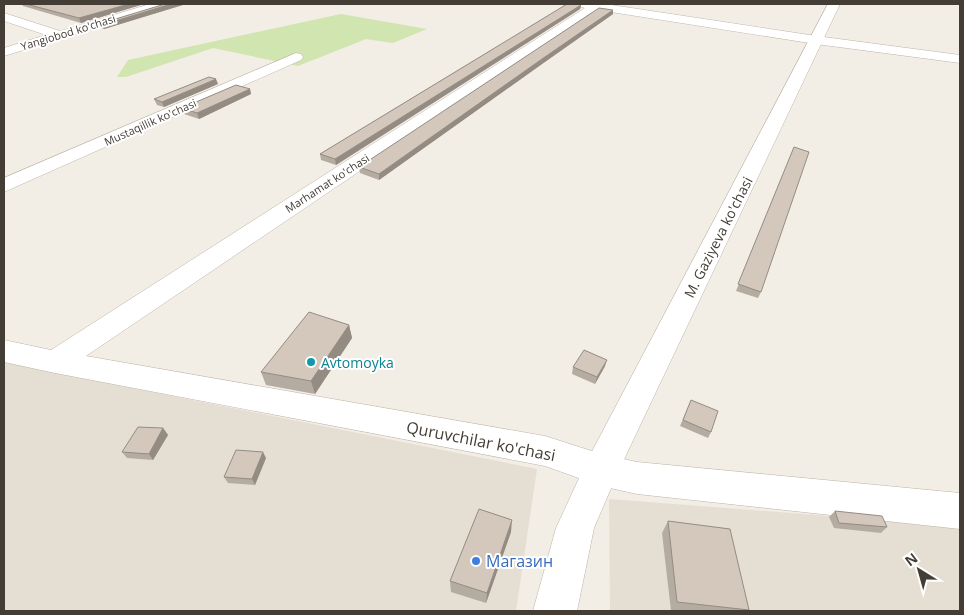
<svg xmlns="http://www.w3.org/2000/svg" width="964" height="615" viewBox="0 0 964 615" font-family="'Open Sans',sans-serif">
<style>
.residential{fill:#e5ded3}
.green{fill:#d0e5af}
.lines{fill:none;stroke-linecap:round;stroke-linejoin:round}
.minor-casing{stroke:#bdb4a8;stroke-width:1}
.tertiary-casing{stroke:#bdb4a8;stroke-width:1}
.minor{fill:#fff;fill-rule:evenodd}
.tertiary{fill:#fff;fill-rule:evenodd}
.wall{fill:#b5aca1}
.shaded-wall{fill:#948c83}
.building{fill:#d3c8bb;stroke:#948c83}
.culture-dot{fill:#0f9aa8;stroke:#fff;stroke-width:2}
.shop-dot{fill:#3f7fe0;stroke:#fff;stroke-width:2}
.labels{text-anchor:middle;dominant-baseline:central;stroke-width:4;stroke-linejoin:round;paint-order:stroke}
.far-street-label{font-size:11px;fill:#443d35;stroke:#fff}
.street-label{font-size:14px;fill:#443d35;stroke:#fff}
.culture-label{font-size:14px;fill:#0d838f;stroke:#fff;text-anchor:start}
.near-street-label{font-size:16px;fill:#443d35;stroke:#fff}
.near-shop-label{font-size:16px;fill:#366cbe;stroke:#fff;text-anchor:start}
</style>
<rect width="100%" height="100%" fill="#f2ede5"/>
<g class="residential">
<path d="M 4,361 L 68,375 L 537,469 L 516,611 L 4,611 Z"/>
<path d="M 609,499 L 960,526 L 960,611 L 610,611 Z"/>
</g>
<path class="green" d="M 341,14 L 427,29 L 393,43 L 366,39 L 298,66 L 213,48 L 126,77 L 117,77 L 128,60 Z"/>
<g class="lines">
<g class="minor-casing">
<g id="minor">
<path d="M 150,4 L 168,4 L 166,6 L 4,56 L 4,48 L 46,35 L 4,21 L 4,13 L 60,31 Z"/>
<path d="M 575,4 L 605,4 L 816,36 L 960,55 L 960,63 L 816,44 L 598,10 L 86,356 L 545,436 L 601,454 L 637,462 L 960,493 L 960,529 L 637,494 L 601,486 L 545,466 L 55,373 L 4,362 L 4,340 L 51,350 L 585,8 L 577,6 Z"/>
<path d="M 296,53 L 301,54 L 303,57 L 301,60 L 4,192 L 4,178 Z"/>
</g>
</g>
<g class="tertiary-casing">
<path id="tertiary" d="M 828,4 L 840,4 L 618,472 L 594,528 L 577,611 L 533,611 L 556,528 L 588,459 Z"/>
</g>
<use href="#minor" class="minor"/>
<use href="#tertiary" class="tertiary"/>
</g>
<g class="wall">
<path d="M 22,4 L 144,4 L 81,23 L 23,6 Z"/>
<path d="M 165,4 L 186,4 L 104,29 L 101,28 L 99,24 Z"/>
<path d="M 581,5 L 580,9 L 336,165 L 321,160 L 320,154 L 493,49 Z"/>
<path d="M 613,10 L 613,14 L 542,64 L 379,180 L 360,173 L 359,167 Z"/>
<path d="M 218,84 L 164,107 L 157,105 L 154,99 Z"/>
<path d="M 250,89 L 251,94 L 199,119 L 184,114 L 182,108 Z"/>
<path d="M 794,147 L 761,292 L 758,298 L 736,291 Z"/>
<path d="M 349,325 L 352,338 L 315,394 L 266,385 L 261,372 Z"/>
<path d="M 605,366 L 595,384 L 572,374 L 573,367 Z"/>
<path d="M 691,400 L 711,432 L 708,438 L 680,426 Z"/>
<path d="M 163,428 L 168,435 L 153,460 L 127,458 L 122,452 Z"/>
<path d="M 266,458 L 255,485 L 228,483 L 224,477 Z"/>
<path d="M 835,511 L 887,527 L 881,533 L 834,528 L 829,517 Z"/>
<path d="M 668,521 L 749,610 L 748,611 L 671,611 L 662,533 Z"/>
<path d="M 511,532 L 486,603 L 451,592 L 450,581 Z"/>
</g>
<g class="shaded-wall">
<path d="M 129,4 L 144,4 L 81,23 L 79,18 Z"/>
<path d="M 171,4 L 186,4 L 104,29 L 102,25 Z"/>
<path d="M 581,5 L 580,9 L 336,165 L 335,159 Z"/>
<path d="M 613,10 L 613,14 L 542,64 L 379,180 L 379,174 L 542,59 Z"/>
<path d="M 216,79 L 218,84 L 164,107 L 162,102 Z"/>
<path d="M 250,89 L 251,94 L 199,119 L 197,113 Z"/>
<path d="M 349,325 L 352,338 L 315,394 L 311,381 Z"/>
<path d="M 607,360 L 605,366 L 595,384 L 597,377 Z"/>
<path d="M 163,428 L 168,435 L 153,460 L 149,454 Z"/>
<path d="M 263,452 L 266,458 L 255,485 L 252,479 Z"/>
<path d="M 512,520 L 511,532 L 486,603 L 487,593 Z"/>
</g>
<g class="building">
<path d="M 26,4 L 129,4 L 79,18 Z"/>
<path d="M 165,4 L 171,4 L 102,25 L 99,24 Z"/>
<path d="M 567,4 L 578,4 L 581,5 L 335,159 L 320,154 L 493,49 Z"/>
<path d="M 599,8 L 613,10 L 542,59 L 379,174 L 359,167 Z"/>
<path d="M 209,77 L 216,79 L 162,102 L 154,99 Z"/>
<path d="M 236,85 L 250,89 L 197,113 L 182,108 Z"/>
<path d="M 794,147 L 809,152 L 761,292 L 738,284 Z"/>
<path d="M 309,312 L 349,325 L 311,381 L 261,372 Z"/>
<path d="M 584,350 L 607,360 L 597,377 L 573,367 Z"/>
<path d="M 691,400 L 718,411 L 711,432 L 683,420 Z"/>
<path d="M 138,427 L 163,428 L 149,454 L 122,452 Z"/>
<path d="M 236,450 L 263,452 L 252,479 L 224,477 Z"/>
<path d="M 479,509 L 512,520 L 487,593 L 450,581 Z"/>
<path d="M 835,511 L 882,516 L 887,527 L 839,523 Z"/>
<path d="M 668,521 L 730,529 L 749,610 L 677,602 Z"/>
</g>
<circle class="culture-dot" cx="311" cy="362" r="5"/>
<circle class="shop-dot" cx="476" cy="561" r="5"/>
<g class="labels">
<g class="far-street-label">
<text transform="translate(68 32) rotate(-17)">Yangiobod ko'chasi</text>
<text transform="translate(150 122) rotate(-24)">Mustaqillik ko'chasi</text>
<text transform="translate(327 183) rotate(-33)">Marhamat ko'chasi</text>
</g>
<g class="street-label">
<text transform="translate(718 237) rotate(-63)">M. Gaziyeva ko'chasi</text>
</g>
<g class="culture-label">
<text x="321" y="362">Avtomoyka</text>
</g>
<g class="near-street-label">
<text transform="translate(481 441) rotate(11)">Quruvchilar ko'chasi</text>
</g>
<g class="near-shop-label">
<text x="486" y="561">Магазин</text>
</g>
</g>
<rect width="964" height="615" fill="none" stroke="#443d35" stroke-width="10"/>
<g transform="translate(919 570) rotate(323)" stroke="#ffffff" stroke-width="4" paint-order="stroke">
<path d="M0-4L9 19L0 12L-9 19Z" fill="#443d35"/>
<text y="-8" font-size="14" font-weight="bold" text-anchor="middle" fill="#443d35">N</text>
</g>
</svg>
